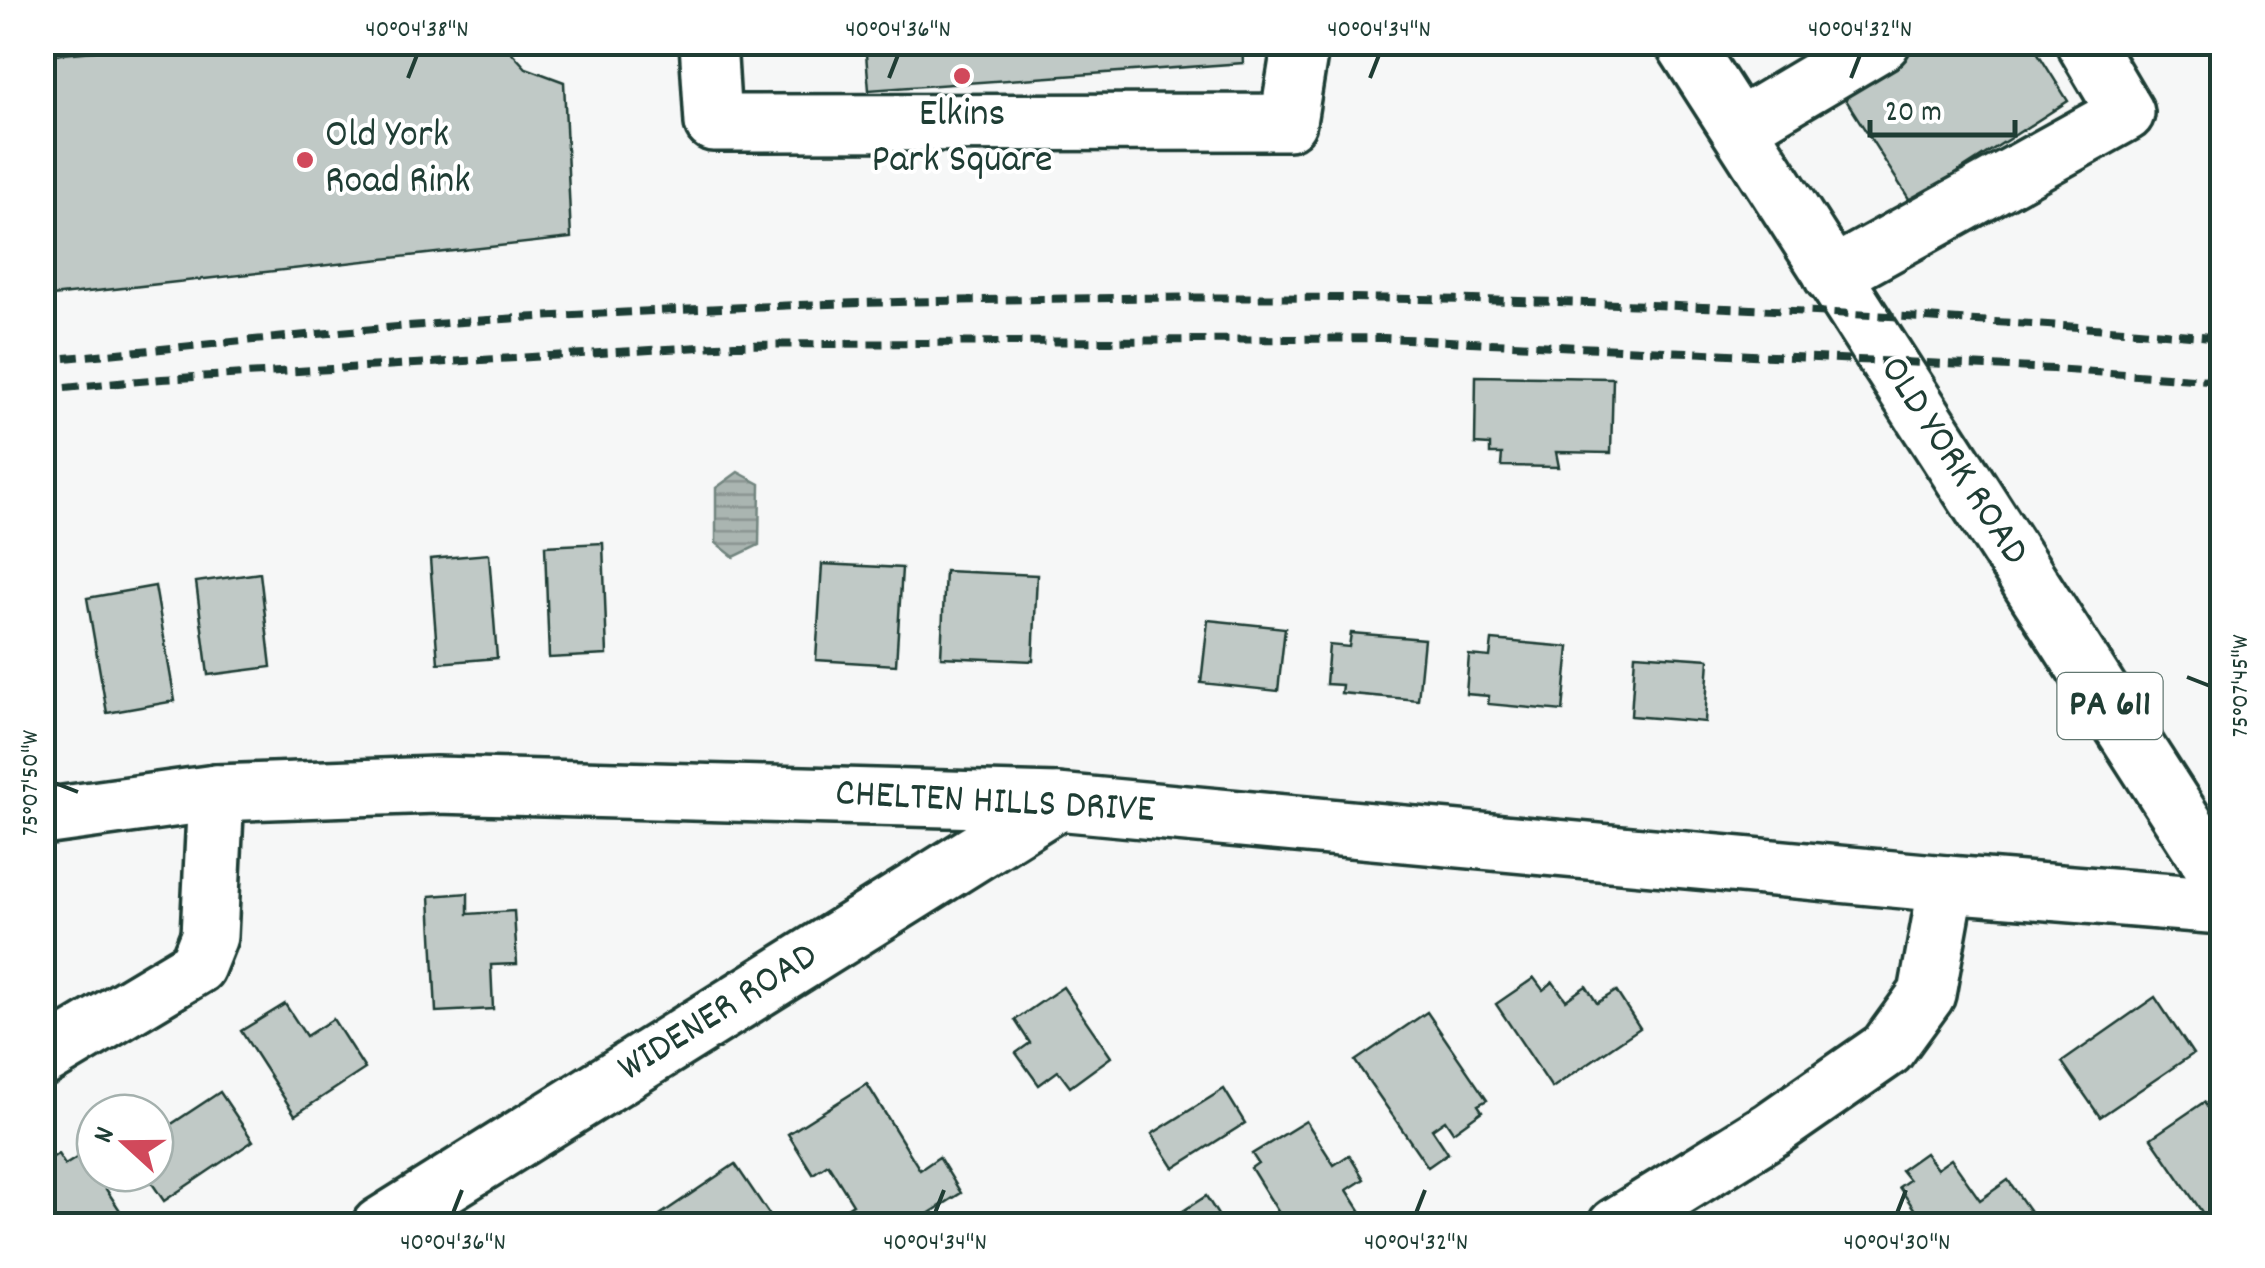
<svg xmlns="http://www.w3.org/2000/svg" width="2265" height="1268" viewBox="0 0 2265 1268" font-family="Dekko,sans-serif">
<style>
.water{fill:url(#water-rules);stroke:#72857f;stroke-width:2.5}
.building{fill:#c0c9c6;stroke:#1f3d34;stroke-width:2.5}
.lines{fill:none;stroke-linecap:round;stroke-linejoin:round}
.minor-casing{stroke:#1f3d34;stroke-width:62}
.highway-casing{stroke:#1f3d34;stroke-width:62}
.minor{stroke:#fff;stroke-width:55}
.highway{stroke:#fff;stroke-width:55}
.rail{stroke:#1f3d34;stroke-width:8;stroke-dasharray:15 8;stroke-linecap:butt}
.ticks{fill:none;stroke:#1f3d34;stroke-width:4}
.poi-dot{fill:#d1495b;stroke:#fff;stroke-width:4}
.labels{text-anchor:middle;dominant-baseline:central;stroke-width:8;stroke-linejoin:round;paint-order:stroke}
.shield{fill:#fff;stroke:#627771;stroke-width:2.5}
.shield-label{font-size:38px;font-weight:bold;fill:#1f3d34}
.poi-label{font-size:40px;fill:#1f3d34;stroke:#fff}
.street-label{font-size:40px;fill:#1f3d34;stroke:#fff}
.neatline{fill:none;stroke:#1f3d34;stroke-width:4}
.ticks-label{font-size:25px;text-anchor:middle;fill:#1f3d34}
</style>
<defs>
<pattern id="water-rules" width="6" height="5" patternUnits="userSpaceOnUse" patternTransform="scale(2.5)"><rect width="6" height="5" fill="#aab5b1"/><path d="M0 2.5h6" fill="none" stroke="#8a9491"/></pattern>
</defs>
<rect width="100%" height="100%" fill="#f6f7f7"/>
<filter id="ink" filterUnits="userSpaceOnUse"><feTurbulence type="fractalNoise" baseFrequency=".01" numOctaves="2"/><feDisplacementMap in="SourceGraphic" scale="20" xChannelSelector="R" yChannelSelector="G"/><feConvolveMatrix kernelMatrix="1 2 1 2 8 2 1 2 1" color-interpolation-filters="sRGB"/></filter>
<g filter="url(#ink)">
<path class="water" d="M 738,472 L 760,484 L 759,545 L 734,557 L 716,543 L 716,488 Z"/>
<g class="building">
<path d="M 188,42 L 502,42 L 526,68 L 564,82 L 571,238 L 42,297 L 42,56 Z"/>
<path d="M 865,42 L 1242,42 L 1243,63 L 869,90 Z"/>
<path d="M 1912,42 L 2031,42 L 2068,101 L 1911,202 L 1839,89 Z"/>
<path d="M 1476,376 L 1613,378 L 1611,453 L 1556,452 L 1559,467 L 1501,466 L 1502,454 L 1490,454 L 1490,445 L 1475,444 Z"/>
<path d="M 603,543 L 607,655 L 549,658 L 545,546 Z"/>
<path d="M 489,554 L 497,658 L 438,663 L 430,559 Z"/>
<path d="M 822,564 L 902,568 L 896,665 L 816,660 Z"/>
<path d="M 945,571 L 1037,575 L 1033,661 L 941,657 Z"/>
<path d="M 260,573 L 271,667 L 208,675 L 196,582 Z"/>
<path d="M 155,586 L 175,701 L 107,713 L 87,598 Z"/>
<path d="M 1208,620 L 1285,628 L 1278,691 L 1201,683 Z"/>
<path d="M 1351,633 L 1424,639 L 1418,700 L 1341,693 L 1342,685 L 1326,684 L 1329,645 L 1349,647 Z"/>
<path d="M 1492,640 L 1569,647 L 1563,711 L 1488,704 L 1489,696 L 1466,694 L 1469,655 L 1490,657 Z"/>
<path d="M 1635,654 L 1709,659 L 1705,722 L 1631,716 Z"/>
<path d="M 468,893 L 468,914 L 514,911 L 517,964 L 491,965 L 493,1009 L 436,1012 L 430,896 Z"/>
<path d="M 1534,978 L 1543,990 L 1553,982 L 1566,1000 L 1586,986 L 1597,1003 L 1616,991 L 1640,1028 L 1552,1088 L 1496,1004 Z"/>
<path d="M 1063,987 L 1111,1057 L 1070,1087 L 1058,1071 L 1039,1085 L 1016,1053 L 1030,1043 L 1015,1020 Z"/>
<path d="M 2155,997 L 2193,1054 L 2100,1117 L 2062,1062 Z"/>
<path d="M 285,1004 L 306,1036 L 333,1019 L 365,1069 L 295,1115 L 241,1031 Z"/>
<path d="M 1427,1012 L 1487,1100 L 1478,1105 L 1482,1111 L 1453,1132 L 1445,1120 L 1432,1129 L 1448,1153 L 1428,1167 L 1355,1061 Z"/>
<path d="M 867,1084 L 920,1170 L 939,1157 L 961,1193 L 909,1226 L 818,1226 L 853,1204 L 828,1164 L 813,1174 L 788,1134 Z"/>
<path d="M 1224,1089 L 1245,1123 L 1174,1168 L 1152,1134 Z"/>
<path d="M 220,1092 L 253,1141 L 164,1201 L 145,1173 L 155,1173 L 155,1148 L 160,1145 L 155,1135 Z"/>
<path d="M 2204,1102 L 2216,1120 L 2222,1115 L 2222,1201 L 2204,1215 L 2151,1138 Z"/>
<path d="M 1306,1121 L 1334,1165 L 1349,1155 L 1364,1179 L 1347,1190 L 1365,1218 L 1353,1226 L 1287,1226 L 1251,1168 L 1258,1163 L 1252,1154 Z"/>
<path d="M 1925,1153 L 1937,1169 L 1951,1159 L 1980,1200 L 2008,1180 L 2039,1224 L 1926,1226 L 1899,1187 L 1909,1180 L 1901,1170 Z"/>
<path d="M 58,1154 L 65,1165 L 83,1154 L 125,1218 L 114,1226 L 42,1226 L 42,1164 Z"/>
<path d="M 735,1164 L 777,1226 L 649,1226 L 648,1223 Z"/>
<path d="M 1206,1196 L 1225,1226 L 1160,1226 Z"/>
</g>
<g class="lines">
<g class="minor-casing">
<g id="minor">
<path d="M 708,42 L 713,123 L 1288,122 L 1301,42"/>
<path d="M 1739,127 L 1882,42"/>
<path d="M 1832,276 L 2126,113 L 2084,42"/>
<path d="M 42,817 L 216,793 L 436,785 L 1057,802 L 1947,884"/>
<path d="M 42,1059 L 197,966 L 209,936 L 216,793"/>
<path d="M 380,1226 L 1057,802"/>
<path d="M 1616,1226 L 1772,1129 L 1887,1049 L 1927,994 L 1947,884 L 2222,906"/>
</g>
</g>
<g class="highway-casing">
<path id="highway" d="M 1683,42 L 2222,881"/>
</g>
<use href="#minor" class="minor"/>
<use href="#highway" class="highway"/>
<g class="rail">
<path d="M 42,360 C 213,345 385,325 556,316 C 995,292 1433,291 1872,315 C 1989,322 2106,327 2222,338"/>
<path d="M 42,390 L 162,379 L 734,345 L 1384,338 L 2053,369 L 2222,381"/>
</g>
</g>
</g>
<path class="ticks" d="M 408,78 L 417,55M 889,78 L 898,55M 1370,78 L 1379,55M 1851,78 L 1860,55M 2187,677 L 2210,686M 55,783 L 78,792M 453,1213 L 462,1190M 935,1213 L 944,1190M 1416,1213 L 1425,1190M 1897,1213 L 1906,1190"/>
<g class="poi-dot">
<circle cx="962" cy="76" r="10"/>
<circle cx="305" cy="160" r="10"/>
</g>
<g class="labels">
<rect class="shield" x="2057.5" y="673" width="105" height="66" rx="8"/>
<g class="shield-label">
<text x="2110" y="706">PA 611</text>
</g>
<g class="poi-label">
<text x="962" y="116">Elkins<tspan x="962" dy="46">Park Square</tspan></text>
<text x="325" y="137" text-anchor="start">Old York<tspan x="325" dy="46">Road Rink</tspan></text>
</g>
<g class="street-label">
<text transform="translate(1952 462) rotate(57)">OLD YORK ROAD</text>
<text transform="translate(995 804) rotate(3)">CHELTEN HILLS DRIVE</text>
<text transform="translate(719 1014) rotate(-32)">WIDENER ROAD</text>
</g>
</g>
<rect width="2265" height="1268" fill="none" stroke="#fff" stroke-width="110"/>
<g transform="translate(125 1143) rotate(291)"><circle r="48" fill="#ffffff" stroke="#a5b1ae" stroke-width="2.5"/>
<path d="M0-8L18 38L0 25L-18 38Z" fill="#d1495b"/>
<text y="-15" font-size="28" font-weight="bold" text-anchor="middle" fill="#1f3d34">N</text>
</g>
<path d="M1870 120v15h145v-15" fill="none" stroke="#1f3d34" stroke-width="5"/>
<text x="1885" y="120" font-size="30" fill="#1f3d34" stroke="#ffffff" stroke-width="8" paint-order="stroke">20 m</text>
<rect x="55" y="55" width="2155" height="1158" class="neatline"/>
<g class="ticks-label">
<text x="417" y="36">40°04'38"N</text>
<text x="898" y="36">40°04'36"N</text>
<text x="1379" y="36">40°04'34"N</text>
<text x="1860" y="36">40°04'32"N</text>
<text transform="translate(2238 686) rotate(-90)" y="9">75°07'45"W</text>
<text transform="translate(28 783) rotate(-90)" y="9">75°07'50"W</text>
<text x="453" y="1249">40°04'36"N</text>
<text x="935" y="1249">40°04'34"N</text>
<text x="1416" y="1249">40°04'32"N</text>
<text x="1897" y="1249">40°04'30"N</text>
</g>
</svg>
